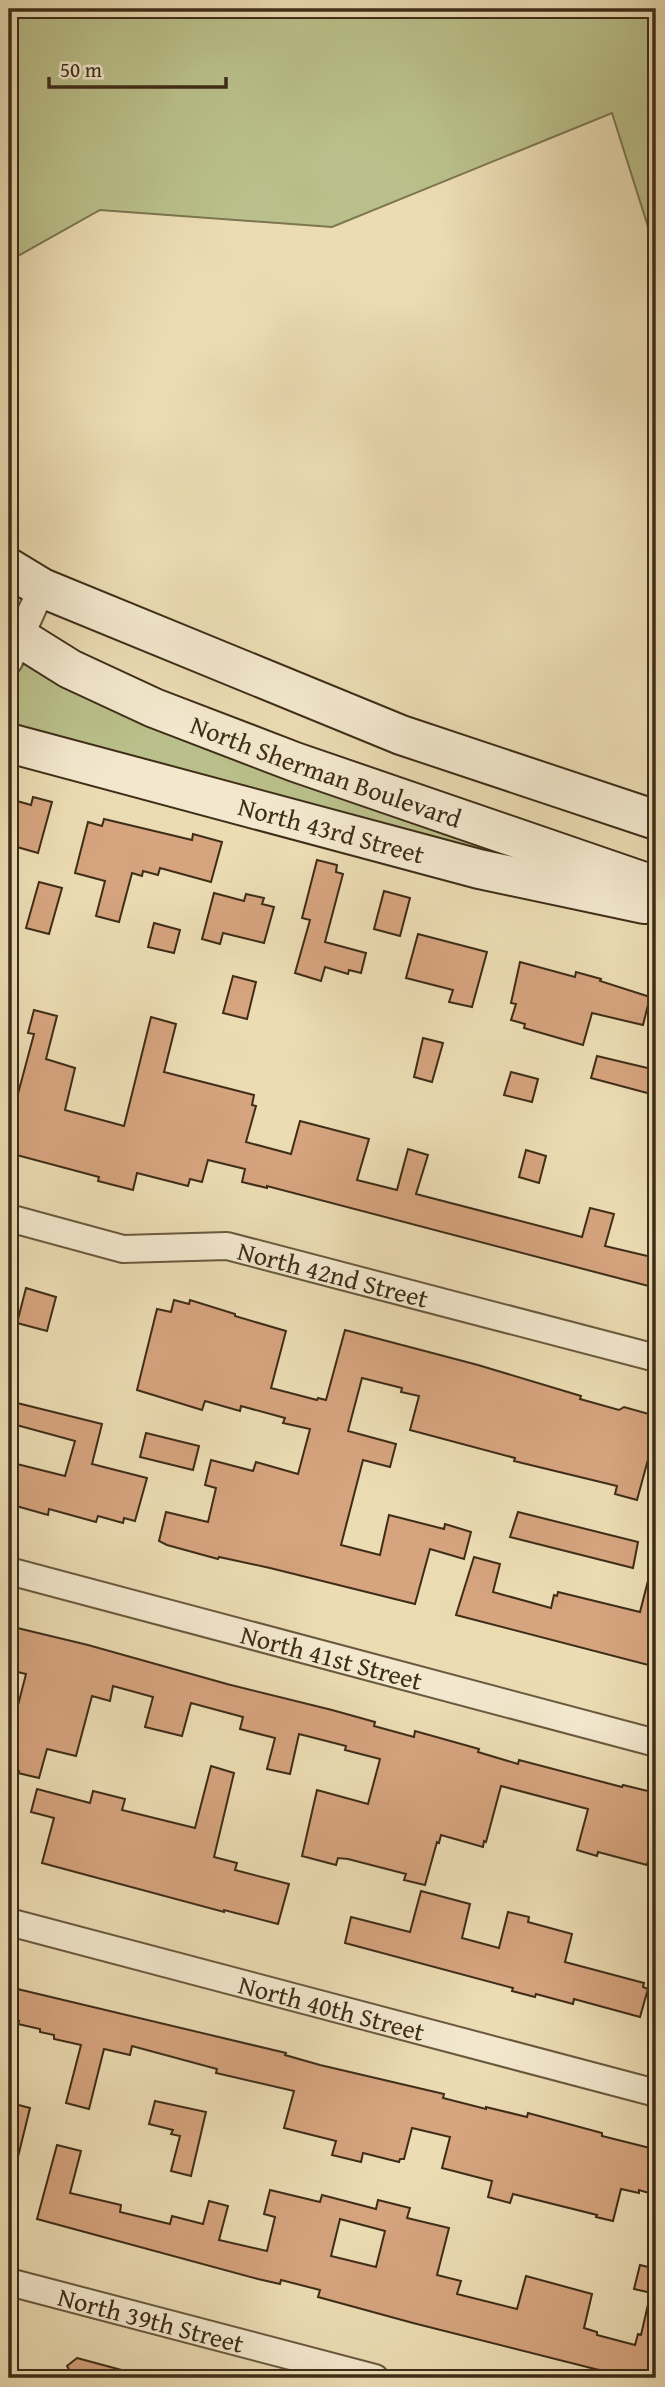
<svg xmlns="http://www.w3.org/2000/svg" width="665" height="2387" viewBox="0 0 665 2387" font-family="'Gentium Book Plus',serif">
<style>
.green{fill:#bac08b;stroke:#7c7651;stroke-width:2}
.building{fill:#d6a47f;stroke:#3e2d17;stroke-width:2;fill-rule:evenodd}
.lines{fill:none;stroke-linecap:round;stroke-linejoin:round}
.street-casing{stroke:#6a593e;stroke-width:30}
.secondary-casing{stroke:#3e2d17;stroke-width:42}
.street{stroke:#f3e8ce;stroke-width:26}
.secondary{stroke:#f3e8ce;stroke-width:38}
.labels{text-anchor:middle;dominant-baseline:central;stroke-width:7;stroke-linejoin:round;paint-order:stroke}
.street-label{font-size:26px;fill:#3e2d17;stroke:#f3e8ce}
</style>
<rect width="100%" height="100%" fill="#ecdcb4"/>
<filter id="stains"><feTurbulence type="fractalNoise" baseFrequency=".00286" numOctaves="4"/><feColorMatrix values="0 0 0 0 .2 0 0 0 0 .09 0 0 0 0 .02 0 0 0 .5 -.17"/></filter>
<radialGradient id="worn" r=".72"><stop offset=".6" stop-color="#630" stop-opacity="0"/><stop offset="1" stop-color="#630" stop-opacity=".3"/></radialGradient>
<g class="green">
<path d="M 9,9 L 656,9 L 656,252 L 612,113 L 332,227 L 100,210 L 9,261 Z"/>
<path d="M 26,663 L 514,853 L 512,861 L 9,726 C 9,704 2,674 26,663 Z"/>
</g>
<g class="building">
<path d="M 33,797 L 52,802 L 38,853 L 10,845 L 12,837 L 9,837 L 14,819 L 12,819 L 17,801 L 31,805 Z"/>
<path d="M 104,819 L 192,840 L 193,834 L 222,842 L 211,882 L 160,868 L 158,875 L 143,871 L 142,876 L 132,873 L 119,922 L 96,916 L 105,881 L 75,873 L 88,822 L 102,826 Z"/>
<path d="M 317,860 L 337,865 L 336,872 L 343,874 L 325,942 L 366,953 L 361,973 L 349,970 L 348,974 L 325,967 L 321,981 L 295,973 L 310,920 L 302,918 Z"/>
<path d="M 39,882 L 62,888 L 49,934 L 26,928 Z"/>
<path d="M 384,891 L 410,898 L 400,936 L 374,929 Z"/>
<path d="M 214,893 L 244,901 L 246,894 L 264,898 L 262,904 L 274,907 L 264,943 L 223,933 L 220,944 L 202,939 Z"/>
<path d="M 154,923 L 180,930 L 174,953 L 148,947 Z"/>
<path d="M 418,934 L 487,952 L 472,1007 L 449,1002 L 453,990 L 406,978 Z"/>
<path d="M 520,962 L 575,977 L 576,972 L 601,979 L 600,981 L 650,997 L 643,1025 L 592,1013 L 583,1045 L 524,1028 L 525,1024 L 511,1020 L 516,1004 L 511,1003 Z"/>
<path d="M 233,976 L 256,982 L 247,1019 L 223,1013 Z"/>
<path d="M 34,1010 L 57,1016 L 46,1059 L 75,1068 L 65,1110 L 124,1126 L 151,1017 L 176,1024 L 164,1072 L 254,1095 L 252,1105 L 256,1106 L 246,1142 L 291,1154 L 300,1121 L 369,1139 L 357,1180 L 397,1190 L 408,1149 L 428,1155 L 416,1194 L 582,1237 L 590,1208 L 614,1214 L 605,1246 L 656,1258 L 656,1288 L 267,1186 L 267,1188 L 242,1182 L 245,1169 L 208,1160 L 202,1182 L 190,1179 L 188,1186 L 137,1173 L 133,1190 L 98,1181 L 99,1177 L 9,1153 L 9,1115 L 12,1116 L 34,1034 L 28,1033 Z"/>
<path d="M 423,1038 L 443,1043 L 432,1082 L 414,1077 Z"/>
<path d="M 597,1056 L 656,1070 L 651,1094 L 591,1078 Z"/>
<path d="M 511,1072 L 538,1079 L 532,1102 L 504,1095 Z"/>
<path d="M 526,1150 L 546,1156 L 539,1183 L 519,1177 Z"/>
<path d="M 26,1288 L 56,1297 L 47,1331 L 17,1323 Z"/>
<path d="M 174,1300 L 189,1304 L 190,1300 L 235,1314 L 235,1316 L 286,1331 L 271,1388 L 317,1400 L 318,1398 L 326,1400 L 345,1330 L 478,1365 L 581,1396 L 580,1399 L 619,1410 L 624,1407 L 656,1416 L 656,1443 L 653,1457 L 649,1456 L 637,1500 L 615,1494 L 617,1486 L 514,1461 L 515,1458 L 410,1430 L 419,1396 L 401,1392 L 402,1388 L 362,1378 L 348,1431 L 396,1444 L 390,1467 L 363,1460 L 341,1545 L 380,1555 L 389,1515 L 444,1529 L 445,1524 L 471,1532 L 464,1559 L 430,1549 L 415,1604 L 270,1568 L 219,1557 L 218,1559 L 167,1545 L 159,1541 L 166,1512 L 208,1522 L 216,1488 L 205,1485 L 211,1460 L 253,1471 L 256,1462 L 298,1474 L 310,1429 L 283,1423 L 285,1418 L 241,1406 L 240,1411 L 205,1401 L 202,1410 L 137,1390 L 157,1309 L 171,1312 Z"/>
<path d="M 9,1401 L 102,1424 L 92,1464 L 147,1478 L 135,1521 L 124,1518 L 123,1523 L 98,1516 L 96,1522 L 49,1509 L 48,1515 L 9,1504 L 9,1462 L 65,1476 L 75,1441 L 9,1423 Z"/>
<path d="M 146,1433 L 199,1446 L 193,1470 L 140,1457 Z"/>
<path d="M 518,1512 L 638,1542 L 633,1568 L 510,1537 Z"/>
<path d="M 474,1557 L 500,1564 L 493,1592 L 551,1608 L 554,1595 L 557,1596 L 558,1592 L 640,1612 L 650,1573 L 656,1574 L 656,1667 L 456,1615 Z"/>
<path d="M 9,1626 L 88,1645 L 227,1684 L 332,1710 L 375,1722 L 374,1726 L 414,1737 L 415,1731 L 479,1749 L 478,1752 L 518,1764 L 519,1760 L 622,1787 L 623,1785 L 656,1793 L 656,1831 L 647,1865 L 598,1852 L 597,1856 L 577,1850 L 588,1809 L 501,1786 L 486,1842 L 484,1841 L 483,1847 L 441,1835 L 439,1843 L 437,1842 L 425,1885 L 404,1880 L 406,1874 L 348,1859 L 338,1858 L 336,1865 L 302,1856 L 317,1790 L 368,1804 L 380,1759 L 345,1750 L 346,1746 L 299,1734 L 290,1774 L 267,1769 L 275,1738 L 240,1729 L 243,1717 L 191,1703 L 182,1736 L 145,1727 L 153,1697 L 113,1686 L 110,1701 L 92,1696 L 76,1756 L 47,1749 L 39,1778 L 18,1773 L 19,1771 L 9,1768 L 9,1711 L 16,1713 L 26,1674 L 9,1670 Z"/>
<path d="M 211,1766 L 234,1773 L 214,1857 L 237,1863 L 235,1870 L 289,1884 L 278,1924 L 224,1910 L 224,1912 L 42,1863 L 54,1818 L 31,1812 L 37,1789 L 90,1803 L 93,1791 L 125,1799 L 122,1810 L 195,1828 Z"/>
<path d="M 421,1891 L 470,1904 L 462,1938 L 499,1948 L 508,1912 L 529,1917 L 528,1922 L 572,1934 L 565,1962 L 644,1983 L 643,1987 L 648,1989 L 640,2017 L 574,1999 L 573,2004 L 536,1994 L 535,1997 L 512,1991 L 513,1988 L 345,1943 L 351,1917 L 410,1932 Z"/>
<path d="M 9,1987 L 286,2053 L 285,2055 L 320,2065 L 444,2094 L 443,2098 L 486,2109 L 486,2107 L 527,2117 L 528,2113 L 602,2133 L 602,2136 L 650,2148 L 649,2152 L 656,2154 L 656,2165 L 649,2193 L 639,2190 L 639,2193 L 621,2189 L 613,2221 L 596,2217 L 597,2215 L 513,2194 L 510,2203 L 488,2197 L 492,2181 L 442,2168 L 450,2137 L 412,2128 L 404,2159 L 400,2159 L 399,2162 L 363,2153 L 361,2162 L 332,2155 L 336,2141 L 284,2128 L 294,2091 L 216,2073 L 217,2069 L 132,2046 L 130,2055 L 104,2049 L 89,2109 L 66,2103 L 81,2045 L 54,2039 L 54,2035 L 40,2032 L 40,2029 L 18,2024 L 19,2021 L 9,2018 Z"/>
<path d="M 155,2101 L 206,2112 L 191,2176 L 171,2171 L 180,2136 L 171,2134 L 173,2130 L 149,2124 Z"/>
<path d="M 11,2103 L 30,2108 L 16,2165 L 9,2164 L 9,2113 Z"/>
<path d="M 57,2145 L 81,2151 L 70,2193 L 121,2205 L 120,2212 L 170,2224 L 172,2216 L 203,2224 L 209,2201 L 228,2206 L 219,2240 L 267,2251 L 275,2217 L 264,2214 L 270,2190 L 320,2202 L 322,2195 L 376,2209 L 378,2200 L 410,2208 L 407,2218 L 449,2228 L 437,2275 L 461,2281 L 457,2294 L 517,2309 L 526,2276 L 592,2294 L 584,2328 L 597,2332 L 597,2335 L 635,2345 L 638,2334 L 641,2335 L 649,2300 L 656,2301 L 656,2378 L 639,2378 L 595,2369 L 413,2323 L 318,2297 L 320,2290 L 281,2280 L 280,2284 L 258,2279 L 37,2219 ZM 340,2219 L 385,2231 L 376,2267 L 331,2256 Z"/>
<path d="M 640,2265 L 656,2269 L 656,2294 L 634,2289 Z"/>
<path d="M 77,2358 L 129,2372 L 128,2378 L 74,2378 L 67,2366 Z"/>
</g>
<g class="lines">
<g class="street-casing">
<g id="street">
<path d="M 9,661 L 42,588"/>
<path id="s1" d="M 9,1218 L 123,1249 L 227,1246 L 656,1358"/>
<path id="s2" d="M 9,1571 L 656,1743"/>
<path id="s3" d="M 9,1922 L 656,2093"/>
<path id="s4" d="M 9,2282 L 375,2378"/>
</g>
</g>
<g class="secondary-casing">
<g id="secondary">
<path d="M 9,568 L 42,588 L 401,735 L 656,820"/>
<path id="s5" d="M 9,631 L 70,669 L 154,708 L 295,762 L 656,886"/>
<path id="s6" d="M 9,743 L 479,869 L 644,904"/>
</g>
</g>
<use href="#street" class="street"/>
<use href="#secondary" class="secondary"/>
</g>
<g class="labels">
<g class="street-label">
<text stroke="none"><textPath href="#s5" startOffset="348">North Sherman Boulevard</textPath></text>
<text stroke="none"><textPath href="#s6" startOffset="334">North 43rd Street</textPath></text>
<text stroke="none"><textPath href="#s1" startOffset="332">North 42nd Street</textPath></text>
<text stroke="none"><textPath href="#s2" startOffset="334">North 41st Street</textPath></text>
<text stroke="none"><textPath href="#s3" startOffset="334">North 40th Street</textPath></text>
<text stroke="none"><textPath href="#s4" startOffset="147">North 39th Street</textPath></text>
</g>
</g>
<rect width="665" height="2387" fill="none" stroke="#ecdcb4" stroke-width="35"/>
<rect x="10" y="10" width="644" height="2366" fill="none" stroke="#3e2d17" stroke-width="3.5"/>
<rect x="18" y="18" width="630" height="2352" fill="none" stroke="#3e2d17" stroke-width="2"/>
<path d="M49 77v10h177v-10" fill="none" stroke="#3e2d17" stroke-width="3.5"/>
<text x="60" y="77" font-size="21" fill="#3e2d17" stroke="#f3e8ce" stroke-width="5" paint-order="stroke">50 m</text>
<rect width="100%" height="100%" filter="url(#stains)"/>
<rect width="100%" height="100%" fill="url(#worn)"/>
</svg>
